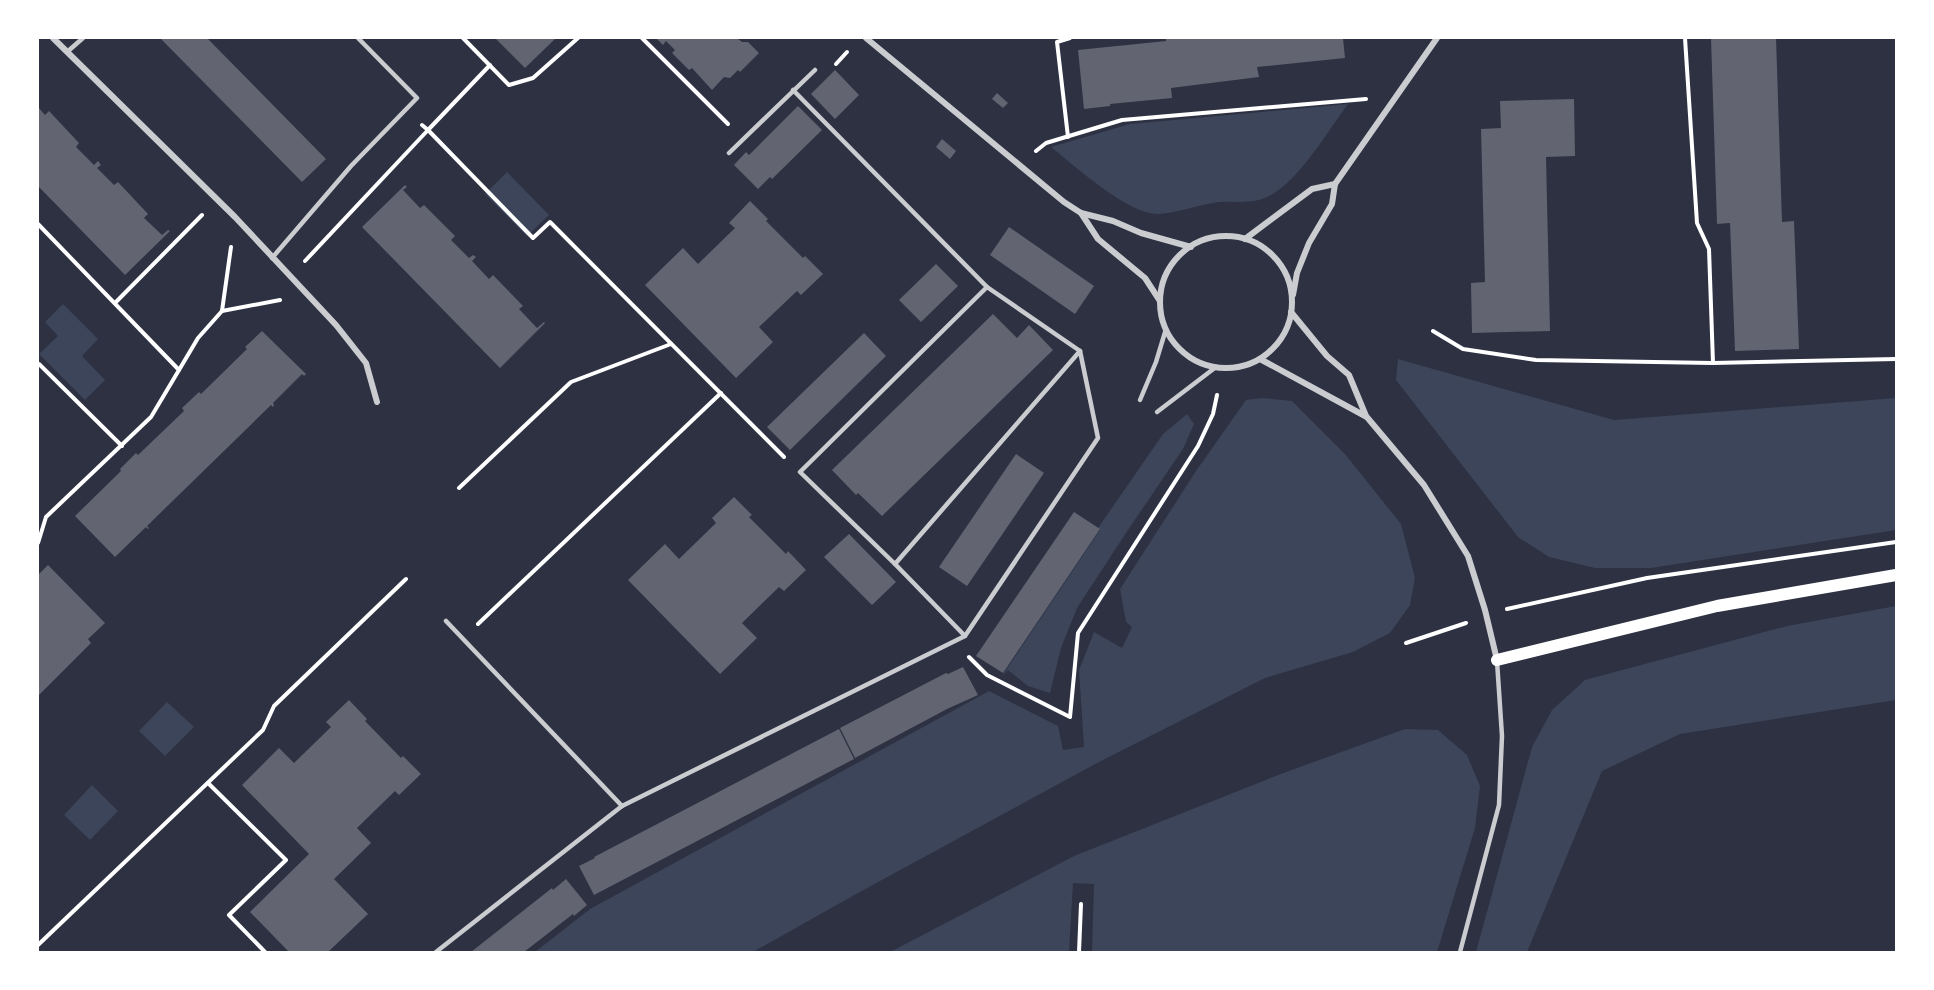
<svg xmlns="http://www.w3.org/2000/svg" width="1934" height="990" viewBox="0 0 1934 990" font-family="Poppins,sans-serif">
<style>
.green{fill:#3c4559}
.building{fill:#626471}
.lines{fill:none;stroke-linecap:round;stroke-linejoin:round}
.path{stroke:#fff;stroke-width:4}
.service{stroke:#caccd0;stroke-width:4.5}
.minor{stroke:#caccd0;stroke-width:6}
.secondary{stroke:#fff;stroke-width:12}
</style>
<rect width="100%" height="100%" fill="#2d3142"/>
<g class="green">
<path d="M 1348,104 C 1327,132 1293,192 1259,200 C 1243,204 1228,200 1213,203 C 1195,206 1177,213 1159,214 C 1128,215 1075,166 1051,147 L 1130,124 Z"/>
<path d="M 507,172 L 549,215 L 527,236 L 485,194 Z"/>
<path d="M 63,304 L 98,339 L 82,356 L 105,380 L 85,400 L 39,354 L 58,336 L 45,322 Z"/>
<path d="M 1398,359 L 1614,420 L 1896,398 L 1896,530 L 1651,568 L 1595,568 L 1549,557 L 1518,537 L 1396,380 Z"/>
<path d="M 1262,398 L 1292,401 L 1345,454 L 1401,524 L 1415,578 L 1410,605 L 1390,633 L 1353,652 L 1265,678 L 1099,762 L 858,893 L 753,952 L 535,952 L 590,909 L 989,691 L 1058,726 L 1063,750 L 1084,747 L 1079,670 L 1094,632 L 1122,648 L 1132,627 L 1126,622 L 1120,589 L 1196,471 L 1246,400 Z"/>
<path d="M 1187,414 L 1194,424 L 1183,449 L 1128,530 L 1077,608 L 1061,648 L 1050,693 L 1028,686 L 1008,670 L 1002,676 L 1100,530 L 1098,528 L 1163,434 Z"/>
<path d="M 1896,606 L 1896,700 L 1680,734 L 1602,771 L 1527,952 L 1476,952 L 1532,747 L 1552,710 L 1585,680 L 1787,626 Z"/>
<path d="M 167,702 L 194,727 L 165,756 L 139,731 Z"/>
<path d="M 1405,729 L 1438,730 L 1467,755 L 1480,786 L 1475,828 L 1437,952 L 1092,952 L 1094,884 L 1073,883 L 1069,952 L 890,952 L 1074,856 L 1286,772 Z"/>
<path d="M 92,785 L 118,811 L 90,840 L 64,815 Z"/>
</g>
<g class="building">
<path d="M 160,38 L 207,38 L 326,159 L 302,182 Z"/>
<path d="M 495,38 L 556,38 L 525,68 Z"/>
<path d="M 656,38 L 737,38 L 742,42 L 748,42 L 759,53 L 740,72 L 738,70 L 730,78 L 724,77 L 712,90 L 692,68 L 689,70 L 672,53 L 675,50 L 666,41 L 663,45 Z"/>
<path d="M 1166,38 L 1343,38 L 1345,58 L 1257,67 L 1259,77 L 1171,88 L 1172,98 L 1110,104 L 1110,106 L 1084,109 L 1078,50 L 1166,41 Z"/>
<path d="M 1711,38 L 1776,38 L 1782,222 L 1794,221 L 1799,349 L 1735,351 L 1730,223 L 1717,224 Z"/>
<path d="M 835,70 L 859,95 L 835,119 L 811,94 Z"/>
<path d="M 997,93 L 1008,103 L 1003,108 L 992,99 Z"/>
<path d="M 1574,99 L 1575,156 L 1546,157 L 1550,331 L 1472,333 L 1471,283 L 1485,282 L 1481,129 L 1501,128 L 1500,101 Z"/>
<path d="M 798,106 L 822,130 L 772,179 L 770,177 L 758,189 L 734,165 L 746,152 L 749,155 Z"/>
<path d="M 38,107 L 45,115 L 49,111 L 79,143 L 76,147 L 94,165 L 98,161 L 101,165 L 97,168 L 114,185 L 118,182 L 148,214 L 144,218 L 162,235 L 168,230 L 170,231 L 125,275 L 38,186 Z"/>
<path d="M 942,139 L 956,151 L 950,159 L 936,147 Z"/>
<path d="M 405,185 L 407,187 L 403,190 L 420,208 L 424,205 L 455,236 L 451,240 L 469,258 L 473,255 L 476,257 L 472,261 L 489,279 L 493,275 L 523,306 L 519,309 L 537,328 L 544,322 L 545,323 L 500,368 L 362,227 Z"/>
<path d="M 750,201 L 768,219 L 766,221 L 803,258 L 805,256 L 823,274 L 801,295 L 797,291 L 759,327 L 773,342 L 736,378 L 645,285 L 683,248 L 698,264 L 735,228 L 729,223 Z"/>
<path d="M 1009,227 L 1094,286 L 1075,314 L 990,255 Z"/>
<path d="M 936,264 L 958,286 L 921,322 L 899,300 Z"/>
<path d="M 993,314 L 1017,338 L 1029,325 L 1053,350 L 882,516 L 858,493 L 856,495 L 832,470 Z"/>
<path d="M 262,331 L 306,374 L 304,376 L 302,374 L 273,403 L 274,405 L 273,407 L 271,405 L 147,526 L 149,528 L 148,529 L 146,527 L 115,557 L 75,516 L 121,471 L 120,469 L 136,453 L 138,455 L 184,411 L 182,408 L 199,392 L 201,394 L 247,349 L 245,347 Z"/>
<path d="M 864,333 L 886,356 L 790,450 L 767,427 Z"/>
<path d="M 1016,454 L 1044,473 L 967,586 L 939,567 Z"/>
<path d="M 734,497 L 752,515 L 749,517 L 786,554 L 788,551 L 806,570 L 784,591 L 779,587 L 742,623 L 757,638 L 720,674 L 628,580 L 665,544 L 679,559 L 716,523 L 712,518 Z"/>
<path d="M 1074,512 L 1100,529 L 1003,673 L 976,656 Z"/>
<path d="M 849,534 L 896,582 L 872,605 L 824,557 Z"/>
<path d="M 48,565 L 105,623 L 88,639 L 91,643 L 38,696 L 38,575 Z"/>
<path d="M 963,667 L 978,695 L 947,709 L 855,758 L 840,728 L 946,673 L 948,674 Z"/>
<path d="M 349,700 L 367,719 L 365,721 L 401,758 L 403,756 L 421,774 L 399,795 L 395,791 L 357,828 L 371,843 L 334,879 L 368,914 L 328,952 L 289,952 L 250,912 L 309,854 L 242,785 L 279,748 L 294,763 L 331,727 L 326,722 Z"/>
<path d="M 839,729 L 854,759 L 594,895 L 579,866 L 595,858 L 594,857 Z"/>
<path d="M 566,879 L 587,905 L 574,916 L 573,914 L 524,952 L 471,952 L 552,888 L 553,890 Z"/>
</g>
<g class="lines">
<g class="path">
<path d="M 463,38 L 509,85 L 533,78 L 578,38"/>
<path d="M 642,38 L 728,124"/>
<path d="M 1685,38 L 1697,223 L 1709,249 L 1713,363"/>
<path d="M 836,64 L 847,52"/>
<path d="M 422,125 L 428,130 L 490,65"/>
<path d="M 1068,137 L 1057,42 L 1070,38"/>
<path d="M 1036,151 L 1046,143 L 1122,120 L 1366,99"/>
<path d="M 38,224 L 179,370 L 151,417 L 46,517 L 38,543"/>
<path d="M 305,261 L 428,130 L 533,238 L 550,222 L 784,457"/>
<path d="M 115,303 L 202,215"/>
<path d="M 222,311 L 280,300"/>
<path d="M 1433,331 L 1463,349 L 1536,360 L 1713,363 L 1896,359"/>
<path d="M 39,364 L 122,446"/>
<path d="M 179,370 L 198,338 L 222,311 L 231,247"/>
<path d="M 459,488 L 571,382 L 671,344"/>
<path d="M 1507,609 L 1647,578 L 1896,542"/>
<path d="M 478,624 L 721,393"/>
<path d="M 1406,643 L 1466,623"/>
<path d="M 969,657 L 987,675 L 1070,717 L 1078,633 L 1198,446 L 1213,414 L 1217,395"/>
<path d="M 208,783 L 286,860 L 229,915 L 265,952"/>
<path d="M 38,945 L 263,730 L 274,706 L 406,579"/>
<path d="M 1079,952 L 1081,904"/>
</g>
<g class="service">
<path d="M 67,52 L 83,38"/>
<path d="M 729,153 L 815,70"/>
<path d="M 272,258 L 351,166 L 417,98 L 358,38"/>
<path d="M 987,287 L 800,472 L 895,564 L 1080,351"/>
<path d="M 1140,400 L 1156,362 L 1166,329"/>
<path d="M 1157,412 L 1216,367"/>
<path d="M 895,564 L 965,636"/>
<path d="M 446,621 L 622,806"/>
<path d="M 436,952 L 622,806 L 965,636 L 1098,438 L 1080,351 L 987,287 L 793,90"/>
<path d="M 1460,952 L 1499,805 L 1502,736 L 1497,661"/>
</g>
<g class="minor">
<path d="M 53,38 L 235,217 L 336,325 L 366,363 L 377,402"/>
<path d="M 866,38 L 1064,202 L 1081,213 L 1113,221 L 1141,233 L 1191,247"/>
<path d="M 1081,213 L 1098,239 L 1145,278 L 1160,301"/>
<circle cx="1226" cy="302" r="66"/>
<path d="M 1245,239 L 1312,189 L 1335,184"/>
<path d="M 1293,295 L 1297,273 L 1309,243 L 1332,204 L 1335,184 L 1437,38"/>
<path d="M 1291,312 L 1327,356 L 1349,375 L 1366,416 L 1424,485 L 1468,556 L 1485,610 L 1497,660"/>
<path d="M 1260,359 L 1365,416"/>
</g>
<path class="secondary" d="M 1497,660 L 1717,606 L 1896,575"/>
</g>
<rect width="1934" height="990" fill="none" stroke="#ffffff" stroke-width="78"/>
</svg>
